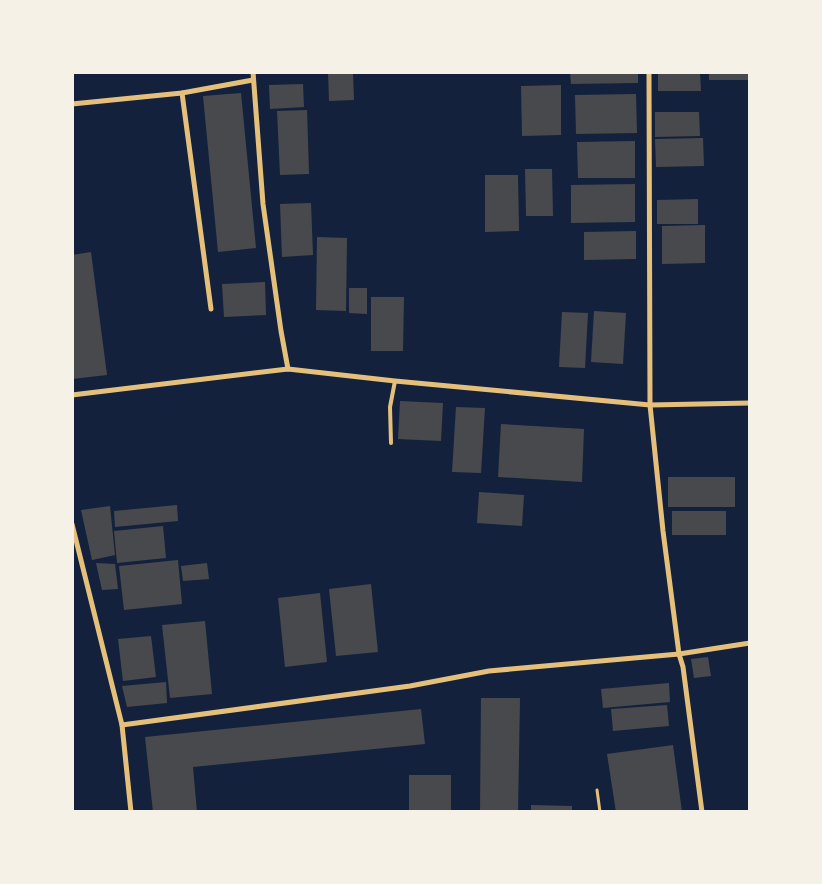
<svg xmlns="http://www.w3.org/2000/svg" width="822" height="884" viewBox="0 0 822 884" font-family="Ubuntu,sans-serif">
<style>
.building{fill:#48494c}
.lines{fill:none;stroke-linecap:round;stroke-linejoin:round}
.path{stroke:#e5c07b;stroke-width:3}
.service{stroke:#e5c07b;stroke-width:4}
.minor{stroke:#e5c07b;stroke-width:5}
</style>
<rect width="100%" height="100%" fill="#14213d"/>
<g class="building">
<path d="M 328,72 L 353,72 L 354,100 L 329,101 Z"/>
<path d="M 570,72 L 638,72 L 638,83 L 571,84 Z"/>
<path d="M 658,72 L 700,72 L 701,91 L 658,91 Z"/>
<rect x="709" y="72" width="41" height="8"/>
<path d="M 303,84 L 304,107 L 270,109 L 269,85 Z"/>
<path d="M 561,85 L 561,135 L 522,136 L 521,86 Z"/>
<path d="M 241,93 L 256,248 L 218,252 L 203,96 Z"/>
<path d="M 636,94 L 637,133 L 576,134 L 575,95 Z"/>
<path d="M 307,110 L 309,174 L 280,175 L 277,111 Z"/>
<path d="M 655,112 L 699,112 L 700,136 L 655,137 Z"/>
<path d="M 703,138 L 704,166 L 656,167 L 655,139 Z"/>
<path d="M 635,141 L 635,178 L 578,178 L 577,142 Z"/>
<path d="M 525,169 L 552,169 L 553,216 L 526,216 Z"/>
<path d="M 485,175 L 518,175 L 519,231 L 485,232 Z"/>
<path d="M 635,184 L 635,222 L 571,223 L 571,185 Z"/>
<path d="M 698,199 L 698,224 L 657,224 L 657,200 Z"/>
<path d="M 311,203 L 313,255 L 282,257 L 280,204 Z"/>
<path d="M 705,225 L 705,263 L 662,264 L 662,226 Z"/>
<path d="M 636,231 L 636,259 L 584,260 L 584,232 Z"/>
<path d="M 317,237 L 347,238 L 346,311 L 316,310 Z"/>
<path d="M 91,252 L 107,375 L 72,379 L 72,255 Z"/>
<path d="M 265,282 L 266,315 L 224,317 L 222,284 Z"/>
<path d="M 349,288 L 367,288 L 367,314 L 349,313 Z"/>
<path d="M 371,297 L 404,297 L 403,351 L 371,351 Z"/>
<path d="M 594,311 L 626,313 L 623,364 L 591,362 Z"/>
<path d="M 562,312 L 588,313 L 585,368 L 559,367 Z"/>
<path d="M 400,401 L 443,403 L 441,441 L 398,439 Z"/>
<path d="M 456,407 L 485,408 L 481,473 L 452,472 Z"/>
<path d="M 501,424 L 584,429 L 582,482 L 498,477 Z"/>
<rect x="668" y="477" width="67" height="30"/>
<path d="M 479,492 L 524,495 L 522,526 L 477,523 Z"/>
<path d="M 177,505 L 178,521 L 115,527 L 114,511 Z"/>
<path d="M 110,506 L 115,555 L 92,560 L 81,510 Z"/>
<rect x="672" y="511" width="54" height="24"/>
<path d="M 163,526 L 166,558 L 117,563 L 114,531 Z"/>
<path d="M 178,560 L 182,604 L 124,610 L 119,566 Z"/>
<path d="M 96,563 L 115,564 L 118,589 L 102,590 Z"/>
<path d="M 207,563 L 209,579 L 183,581 L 181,566 Z"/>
<path d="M 371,584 L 378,652 L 336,656 L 329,589 Z"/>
<path d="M 320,593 L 327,662 L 285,667 L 278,598 Z"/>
<path d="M 205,621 L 212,694 L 170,698 L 162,625 Z"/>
<path d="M 151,636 L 156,677 L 123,681 L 118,639 Z"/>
<path d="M 708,657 L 711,676 L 694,678 L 691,659 Z"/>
<path d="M 166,682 L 167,703 L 127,707 L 122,686 Z"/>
<path d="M 669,683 L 670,702 L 603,708 L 601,689 Z"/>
<path d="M 481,698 L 520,698 L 518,812 L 480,812 Z"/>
<path d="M 667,705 L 669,726 L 613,731 L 611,709 Z"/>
<path d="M 421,709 L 425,744 L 193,767 L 197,812 L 153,812 L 145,737 Z"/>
<path d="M 673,745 L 682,812 L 616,812 L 607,754 Z"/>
<rect x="409" y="775" width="42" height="37"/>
<path d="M 531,805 L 572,806 L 572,812 L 531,812 Z"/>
</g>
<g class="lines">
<path class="path" d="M 597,790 L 600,812"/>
<path class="service" d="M 391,443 L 390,407 L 395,381"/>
<g class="minor">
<path d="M 253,72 L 263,204 L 281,331 L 288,369"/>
<path d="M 649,72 L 650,405 L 663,531 L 679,654 L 683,667 L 702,812"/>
<path d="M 182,93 L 211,309"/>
<path d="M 72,104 L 182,93 L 253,80"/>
<path d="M 72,395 L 288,369 L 395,381 L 650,405 L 750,403"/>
<path d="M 72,524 L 122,725 L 131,812"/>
<path d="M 122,725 L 410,686 L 489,671 L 679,654 L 750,643"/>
</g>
</g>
<rect width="822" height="884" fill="none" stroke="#f6f1e7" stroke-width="148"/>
</svg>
